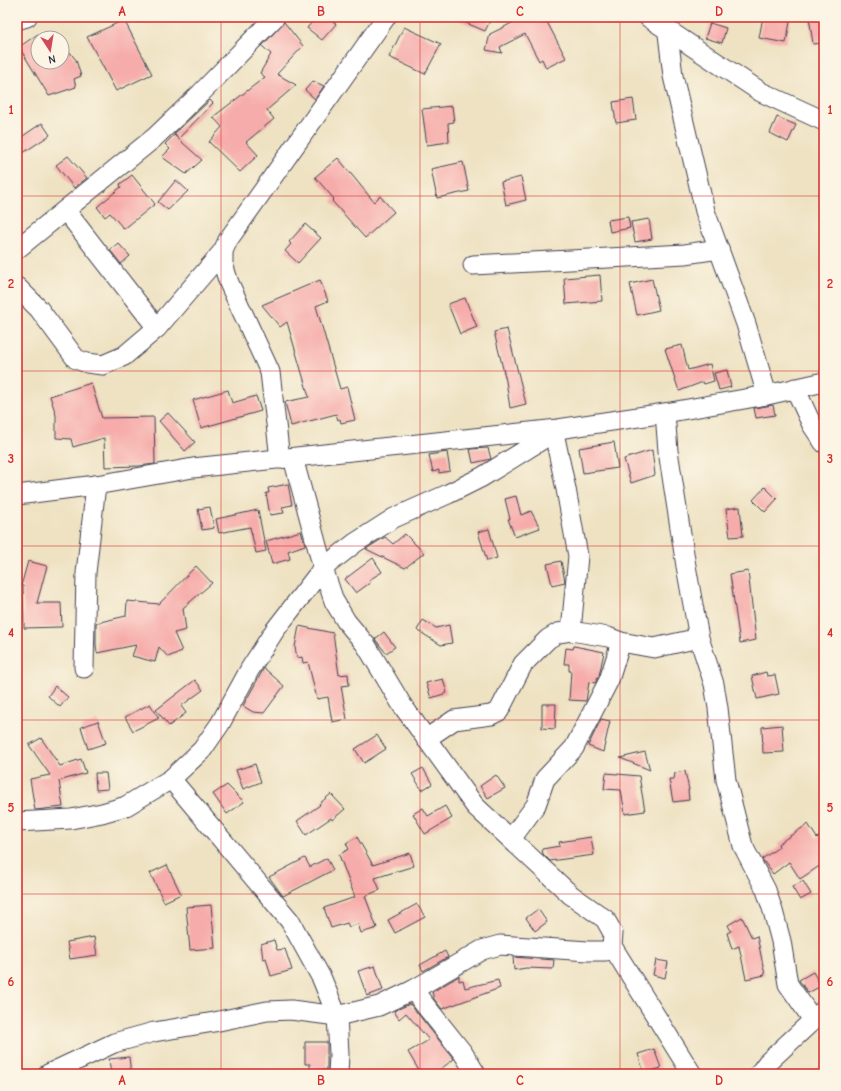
<svg xmlns="http://www.w3.org/2000/svg" width="841" height="1091" viewBox="0 0 841 1091" font-family="'Comic Neue',sans-serif">
<style>
.building{fill:#f6acaa}
.lines{fill:none;stroke-linecap:round;stroke-linejoin:round}
.minor-casing{stroke:#413f4f;stroke-width:21}
.minor{stroke:#fff;stroke-width:19}
.grid{fill:none;stroke:#d62828;stroke-width:1;stroke-opacity:0.55}
.neatline{fill:none;stroke:#d62828;stroke-width:1.5}
.grid-label{font-size:13px;text-anchor:middle;font-weight:bold;fill:#d62828}
</style>
<rect width="100%" height="100%" fill="#fcf5e5"/>
<filter id="ink" filterUnits="userSpaceOnUse"><feTurbulence type="fractalNoise" baseFrequency=".025" numOctaves="2"/><feDisplacementMap in="SourceGraphic" scale="8" xChannelSelector="R" yChannelSelector="G"/><feConvolveMatrix kernelMatrix="1 2 1 2 8 2 1 2 1" color-interpolation-filters="sRGB"/></filter>
<filter id="wash" filterUnits="userSpaceOnUse"><feTurbulence type="fractalNoise" baseFrequency=".012" numOctaves="4" result="noise"/><feDisplacementMap in="SourceGraphic" scale="16" xChannelSelector="R" yChannelSelector="G"/><feGaussianBlur stdDeviation="0.9" result="paint"/><feColorMatrix in="noise" values="0 0 0 0 0 0 0 0 0 0 0 0 0 0 0 0 0 1.4 0 .05"/><feComposite in="paint" operator="in"/></filter>
<g filter="url(#wash)">
<rect width="100%" height="100%" fill="#eee2c2"/>
<g id="blocks">
<g class="building">
<path d="M 316,17 L 327,17 L 336,24 L 322,40 L 307,28 Z"/>
<path d="M 452,17 L 492,17 L 485,31 Z"/>
<path d="M 524,17 L 541,17 L 544,23 L 547,22 L 566,58 L 546,68 L 542,59 L 539,61 L 525,34 L 500,47 L 502,53 L 486,50 L 490,34 Z"/>
<path d="M 763,17 L 791,17 L 786,43 L 759,38 Z"/>
<path d="M 809,17 L 824,17 L 824,43 L 813,44 Z"/>
<path d="M 124,20 L 152,74 L 116,91 L 87,37 Z"/>
<path d="M 284,22 L 303,46 L 277,74 L 296,85 L 267,110 L 274,119 L 246,142 L 258,155 L 240,172 L 209,142 L 222,127 L 213,117 L 265,77 L 260,73 L 271,54 L 262,46 Z"/>
<path d="M 710,23 L 726,28 L 722,43 L 705,38 Z"/>
<path d="M 404,27 L 441,44 L 425,74 L 389,57 Z"/>
<path d="M 38,34 L 38,62 L 62,62 L 62,42 L 76,60 L 81,76 L 74,79 L 76,87 L 49,96 L 19,47 Z"/>
<path d="M 313,81 L 324,86 L 315,99 L 305,90 Z"/>
<path d="M 633,99 L 636,120 L 616,123 L 613,102 Z"/>
<path d="M 210,100 L 213,103 L 179,138 L 174,134 Z"/>
<path d="M 452,106 L 454,122 L 448,123 L 449,142 L 427,145 L 422,109 Z"/>
<path d="M 777,117 L 796,125 L 788,142 L 770,133 Z"/>
<path d="M 42,123 L 50,135 L 17,157 L 17,140 Z"/>
<path d="M 174,135 L 202,160 L 186,174 L 162,157 L 170,149 L 165,144 Z"/>
<path d="M 68,156 L 87,178 L 74,188 L 56,165 Z"/>
<path d="M 338,158 L 374,202 L 380,196 L 394,212 L 365,238 L 332,201 L 334,199 L 315,177 Z"/>
<path d="M 463,162 L 469,191 L 437,198 L 431,169 Z"/>
<path d="M 132,175 L 155,204 L 124,229 L 110,213 L 105,217 L 97,207 L 121,187 L 120,184 Z"/>
<path d="M 521,177 L 526,200 L 506,205 L 501,182 Z"/>
<path d="M 176,180 L 188,191 L 168,210 L 158,202 Z"/>
<path d="M 628,217 L 630,228 L 610,232 L 608,220 Z"/>
<path d="M 649,219 L 652,239 L 635,242 L 631,222 Z"/>
<path d="M 305,224 L 321,238 L 298,263 L 285,251 L 291,244 L 289,242 Z"/>
<path d="M 118,243 L 130,256 L 121,264 L 110,250 Z"/>
<path d="M 600,275 L 602,301 L 566,304 L 564,278 Z"/>
<path d="M 652,279 L 659,310 L 637,315 L 630,284 Z"/>
<path d="M 320,280 L 328,301 L 316,306 L 340,389 L 347,387 L 355,420 L 341,423 L 340,419 L 338,420 L 336,414 L 291,426 L 285,402 L 309,397 L 287,322 L 280,327 L 262,305 Z"/>
<path d="M 465,298 L 477,327 L 460,334 L 448,304 Z"/>
<path d="M 507,329 L 526,404 L 510,408 L 506,381 L 494,332 Z"/>
<path d="M 682,345 L 688,370 L 710,364 L 714,381 L 704,384 L 703,382 L 679,391 L 665,349 Z"/>
<path d="M 727,370 L 731,387 L 719,390 L 714,373 Z"/>
<path d="M 91,383 L 102,418 L 154,417 L 155,464 L 139,466 L 105,467 L 104,438 L 73,447 L 71,439 L 56,438 L 56,415 L 50,396 Z"/>
<path d="M 228,390 L 232,403 L 256,396 L 261,411 L 201,428 L 193,400 Z"/>
<path d="M 773,405 L 775,415 L 756,418 L 754,408 Z"/>
<path d="M 168,413 L 195,442 L 185,451 L 159,421 Z"/>
<path d="M 614,442 L 618,468 L 583,473 L 579,448 Z"/>
<path d="M 488,448 L 491,459 L 473,463 L 470,449 Z"/>
<path d="M 652,450 L 655,475 L 631,483 L 624,459 Z"/>
<path d="M 447,452 L 450,471 L 439,473 L 439,470 L 433,472 L 429,455 Z"/>
<path d="M 288,484 L 292,505 L 282,507 L 284,513 L 270,515 L 266,493 L 269,493 L 268,488 Z"/>
<path d="M 765,487 L 777,499 L 765,512 L 753,500 Z"/>
<path d="M 516,496 L 521,515 L 531,511 L 540,528 L 515,537 L 508,519 L 510,519 L 505,499 Z"/>
<path d="M 210,507 L 214,528 L 202,530 L 198,509 Z"/>
<path d="M 740,507 L 743,536 L 730,537 L 726,509 Z"/>
<path d="M 258,510 L 266,551 L 256,553 L 250,527 L 219,533 L 216,519 Z"/>
<path d="M 489,529 L 497,558 L 487,561 L 478,532 Z"/>
<path d="M 301,531 L 305,545 L 288,551 L 290,559 L 272,564 L 266,541 Z"/>
<path d="M 405,534 L 424,553 L 405,568 L 366,549 L 385,537 L 393,544 Z"/>
<path d="M 373,558 L 382,572 L 369,580 L 371,582 L 356,593 L 345,579 Z"/>
<path d="M 28,561 L 47,566 L 37,603 L 61,603 L 62,627 L 24,628 L 23,586 L 21,586 Z"/>
<path d="M 561,561 L 565,582 L 552,585 L 547,564 Z"/>
<path d="M 196,566 L 212,583 L 183,608 L 186,630 L 174,633 L 182,651 L 168,657 L 159,647 L 155,662 L 132,656 L 136,645 L 97,653 L 96,644 L 96,623 L 126,616 L 127,601 L 159,604 Z"/>
<path d="M 748,571 L 756,640 L 740,643 L 730,574 Z"/>
<path d="M 423,620 L 436,628 L 449,625 L 452,643 L 441,645 L 417,630 Z"/>
<path d="M 299,626 L 333,633 L 339,675 L 348,674 L 349,685 L 341,686 L 347,719 L 332,722 L 328,697 L 317,699 L 308,662 L 303,663 L 302,657 L 297,658 L 295,647 Z"/>
<path d="M 384,632 L 395,647 L 386,653 L 375,639 Z"/>
<path d="M 574,646 L 604,652 L 599,676 L 595,683 L 589,682 L 586,701 L 569,700 L 571,671 L 569,671 L 569,664 L 564,664 L 566,648 L 573,649 Z"/>
<path d="M 264,668 L 284,686 L 264,713 L 253,712 L 243,706 Z"/>
<path d="M 766,672 L 767,676 L 775,675 L 779,694 L 757,699 L 752,676 Z"/>
<path d="M 443,679 L 447,693 L 431,698 L 426,683 Z"/>
<path d="M 195,680 L 203,690 L 181,706 L 186,713 L 169,726 L 156,710 Z"/>
<path d="M 55,686 L 68,697 L 60,707 L 48,696 Z"/>
<path d="M 150,704 L 159,718 L 133,731 L 125,717 Z"/>
<path d="M 542,704 L 556,704 L 555,729 L 542,728 Z"/>
<path d="M 601,719 L 610,721 L 603,752 L 588,746 Z"/>
<path d="M 98,721 L 106,743 L 88,749 L 81,727 Z"/>
<path d="M 782,725 L 784,752 L 763,753 L 762,727 Z"/>
<path d="M 377,735 L 386,749 L 364,763 L 355,749 Z"/>
<path d="M 41,738 L 60,766 L 81,759 L 86,773 L 59,781 L 63,807 L 35,810 L 30,779 L 50,775 L 29,745 Z"/>
<path d="M 645,752 L 650,770 L 620,758 Z"/>
<path d="M 255,764 L 261,782 L 243,789 L 236,770 Z"/>
<path d="M 423,768 L 432,784 L 422,790 L 412,774 Z"/>
<path d="M 685,771 L 689,790 L 688,790 L 689,800 L 673,802 L 669,779 L 674,779 L 675,773 Z"/>
<path d="M 95,773 L 106,773 L 108,789 L 96,790 Z"/>
<path d="M 606,773 L 639,776 L 645,811 L 625,814 L 621,790 L 604,789 Z"/>
<path d="M 496,775 L 505,788 L 488,798 L 480,786 Z"/>
<path d="M 227,785 L 244,802 L 227,814 L 213,794 Z"/>
<path d="M 331,794 L 345,809 L 332,820 L 331,818 L 306,835 L 297,821 L 320,805 L 319,804 Z"/>
<path d="M 445,806 L 452,818 L 425,834 L 413,814 L 423,808 L 428,816 Z"/>
<path d="M 808,824 L 817,838 L 824,833 L 824,863 L 800,879 L 789,862 L 773,874 L 762,859 L 779,847 L 778,844 Z"/>
<path d="M 357,837 L 373,865 L 410,853 L 414,866 L 375,878 L 380,890 L 365,896 L 377,928 L 361,933 L 358,924 L 349,927 L 347,923 L 331,928 L 324,908 L 355,897 L 339,855 L 349,849 L 346,843 Z"/>
<path d="M 591,837 L 594,855 L 550,861 L 543,854 L 542,849 L 560,846 L 559,842 Z"/>
<path d="M 305,858 L 310,867 L 327,858 L 333,870 L 283,896 L 269,877 Z"/>
<path d="M 167,865 L 181,894 L 164,902 L 150,873 Z"/>
<path d="M 803,881 L 811,894 L 800,900 L 792,887 Z"/>
<path d="M 417,904 L 425,917 L 395,933 L 388,920 Z"/>
<path d="M 211,905 L 215,948 L 190,950 L 186,907 Z"/>
<path d="M 538,909 L 547,922 L 535,931 L 526,918 Z"/>
<path d="M 742,917 L 752,938 L 757,936 L 765,975 L 746,979 L 739,946 L 732,949 L 727,933 L 731,931 L 728,925 Z"/>
<path d="M 94,937 L 97,955 L 70,959 L 67,942 Z"/>
<path d="M 274,940 L 277,950 L 285,949 L 292,970 L 271,976 L 266,958 L 263,959 L 261,944 Z"/>
<path d="M 445,951 L 448,957 L 423,971 L 420,965 Z"/>
<path d="M 513,957 L 554,960 L 553,969 L 526,968 L 514,970 Z"/>
<path d="M 656,960 L 668,962 L 665,978 L 653,975 Z"/>
<path d="M 375,966 L 383,990 L 367,996 L 358,971 Z"/>
<path d="M 813,972 L 821,986 L 808,993 L 799,980 Z"/>
<path d="M 459,976 L 459,981 L 463,980 L 465,988 L 498,980 L 500,988 L 442,1009 L 434,999 L 432,992 Z"/>
<path d="M 410,1004 L 454,1059 L 434,1074 L 421,1074 L 408,1052 L 429,1040 L 406,1013 L 399,1019 L 394,1011 Z"/>
<path d="M 305,1042 L 327,1042 L 327,1070 L 310,1070 L 310,1064 L 305,1064 Z"/>
<path d="M 654,1049 L 661,1068 L 644,1073 L 638,1054 Z"/>
<path d="M 129,1057 L 131,1074 L 111,1074 L 109,1059 Z"/>
</g>
</g>
</g>
<g filter="url(#ink)">
<use href="#blocks" fill-opacity="0" stroke="#413f4f" stroke-width="1"/>
<g class="lines">
<g class="minor-casing">
<g id="minor">
<path d="M 648,17 L 761,92 L 824,121"/>
<path d="M 666,17 L 673,76 L 705,211 L 746,324 L 767,395"/>
<path d="M 17,20 L 27,17"/>
<path d="M 66,211 L 157,328"/>
<path d="M 17,249 L 154,138 L 201,93 L 275,17"/>
<path d="M 473,265 L 685,254 L 719,249"/>
<path d="M 17,287 L 39,309 L 76,359 L 87,363 L 103,365 L 124,356 L 157,328 L 223,251"/>
<path d="M 795,388 L 812,425 L 824,443"/>
<path d="M 665,413 L 668,451 L 686,566 L 699,638 L 714,684 L 718,708 L 726,780 L 743,846 L 766,890 L 773,911 L 781,941 L 788,984 L 813,1020"/>
<path d="M 554,433 L 566,489 L 578,556 L 571,631"/>
<path d="M 293,458 L 323,568 L 334,601 L 346,621 L 366,645 L 402,705 L 475,806 L 571,895 L 605,919 L 613,933 L 612,946 L 692,1074"/>
<path d="M 280,459 L 270,372 L 229,283 L 223,264 L 223,251 L 228,240 L 386,17"/>
<path d="M 17,495 L 96,485 L 193,468 L 558,429 L 665,413 L 767,395 L 824,382"/>
<path d="M 84,668 L 86,573 L 96,485"/>
<path d="M 426,739 L 454,720 L 491,715 L 499,711 L 523,664 L 548,639 L 558,633 L 571,631 L 608,637 L 621,642 L 654,648 L 699,638"/>
<path d="M 171,779 L 290,921 L 322,979 L 337,1016 L 339,1054 L 338,1074"/>
<path d="M 17,822 L 71,819 L 102,813 L 126,806 L 171,779 L 202,750 L 220,724 L 250,669 L 275,630 L 323,568 L 355,543 L 394,518 L 448,494 L 482,477 L 556,431"/>
<path d="M 511,839 L 536,805 L 545,779 L 574,748 L 609,680 L 621,642"/>
<path d="M 413,990 L 463,1053 L 476,1074"/>
<path d="M 48,1074 L 114,1043 L 154,1032 L 214,1022 L 267,1011 L 291,1010 L 337,1016 L 379,1006 L 413,990 L 482,950 L 500,945 L 588,951 L 606,951 L 612,946"/>
<path d="M 759,1074 L 767,1063 L 824,1010"/>
</g>
</g>
<use href="#minor" class="minor"/>
</g>
</g>
<path class="grid" d="M 221,17 L 221,1074M 420,17 L 420,1074M 620,17 L 620,1074M 17,196 L 824,196M 17,371 L 824,371M 17,546 L 824,546M 17,720 L 824,720M 17,894 L 824,894"/>
<rect width="841" height="1091" fill="none" stroke="#fcf5e5" stroke-width="44"/>
<g transform="translate(50 50) rotate(168)"><circle r="19" fill="#fcf5e5" stroke="#a5a1a1"/>
<path d="M0-3L7 15L0 10L-7 15Z" fill="#d1495b"/>
<text y="-6" font-size="11" font-weight="bold" text-anchor="middle" fill="#22223b">N</text>
</g>
<rect x="22" y="22" width="797" height="1047" class="neatline"/>
<g class="grid-label">
<text x="122" y="16">A</text>
<text x="321" y="16">B</text>
<text x="520" y="16">C</text>
<text x="719" y="16">D</text>
<text x="11" y="114">1</text>
<text x="830" y="114">1</text>
<text x="11" y="288">2</text>
<text x="830" y="288">2</text>
<text x="11" y="463">3</text>
<text x="830" y="463">3</text>
<text x="11" y="637">4</text>
<text x="830" y="637">4</text>
<text x="11" y="812">5</text>
<text x="830" y="812">5</text>
<text x="11" y="986">6</text>
<text x="830" y="986">6</text>
<text x="122" y="1085">A</text>
<text x="321" y="1085">B</text>
<text x="520" y="1085">C</text>
<text x="719" y="1085">D</text>
</g>
</svg>
